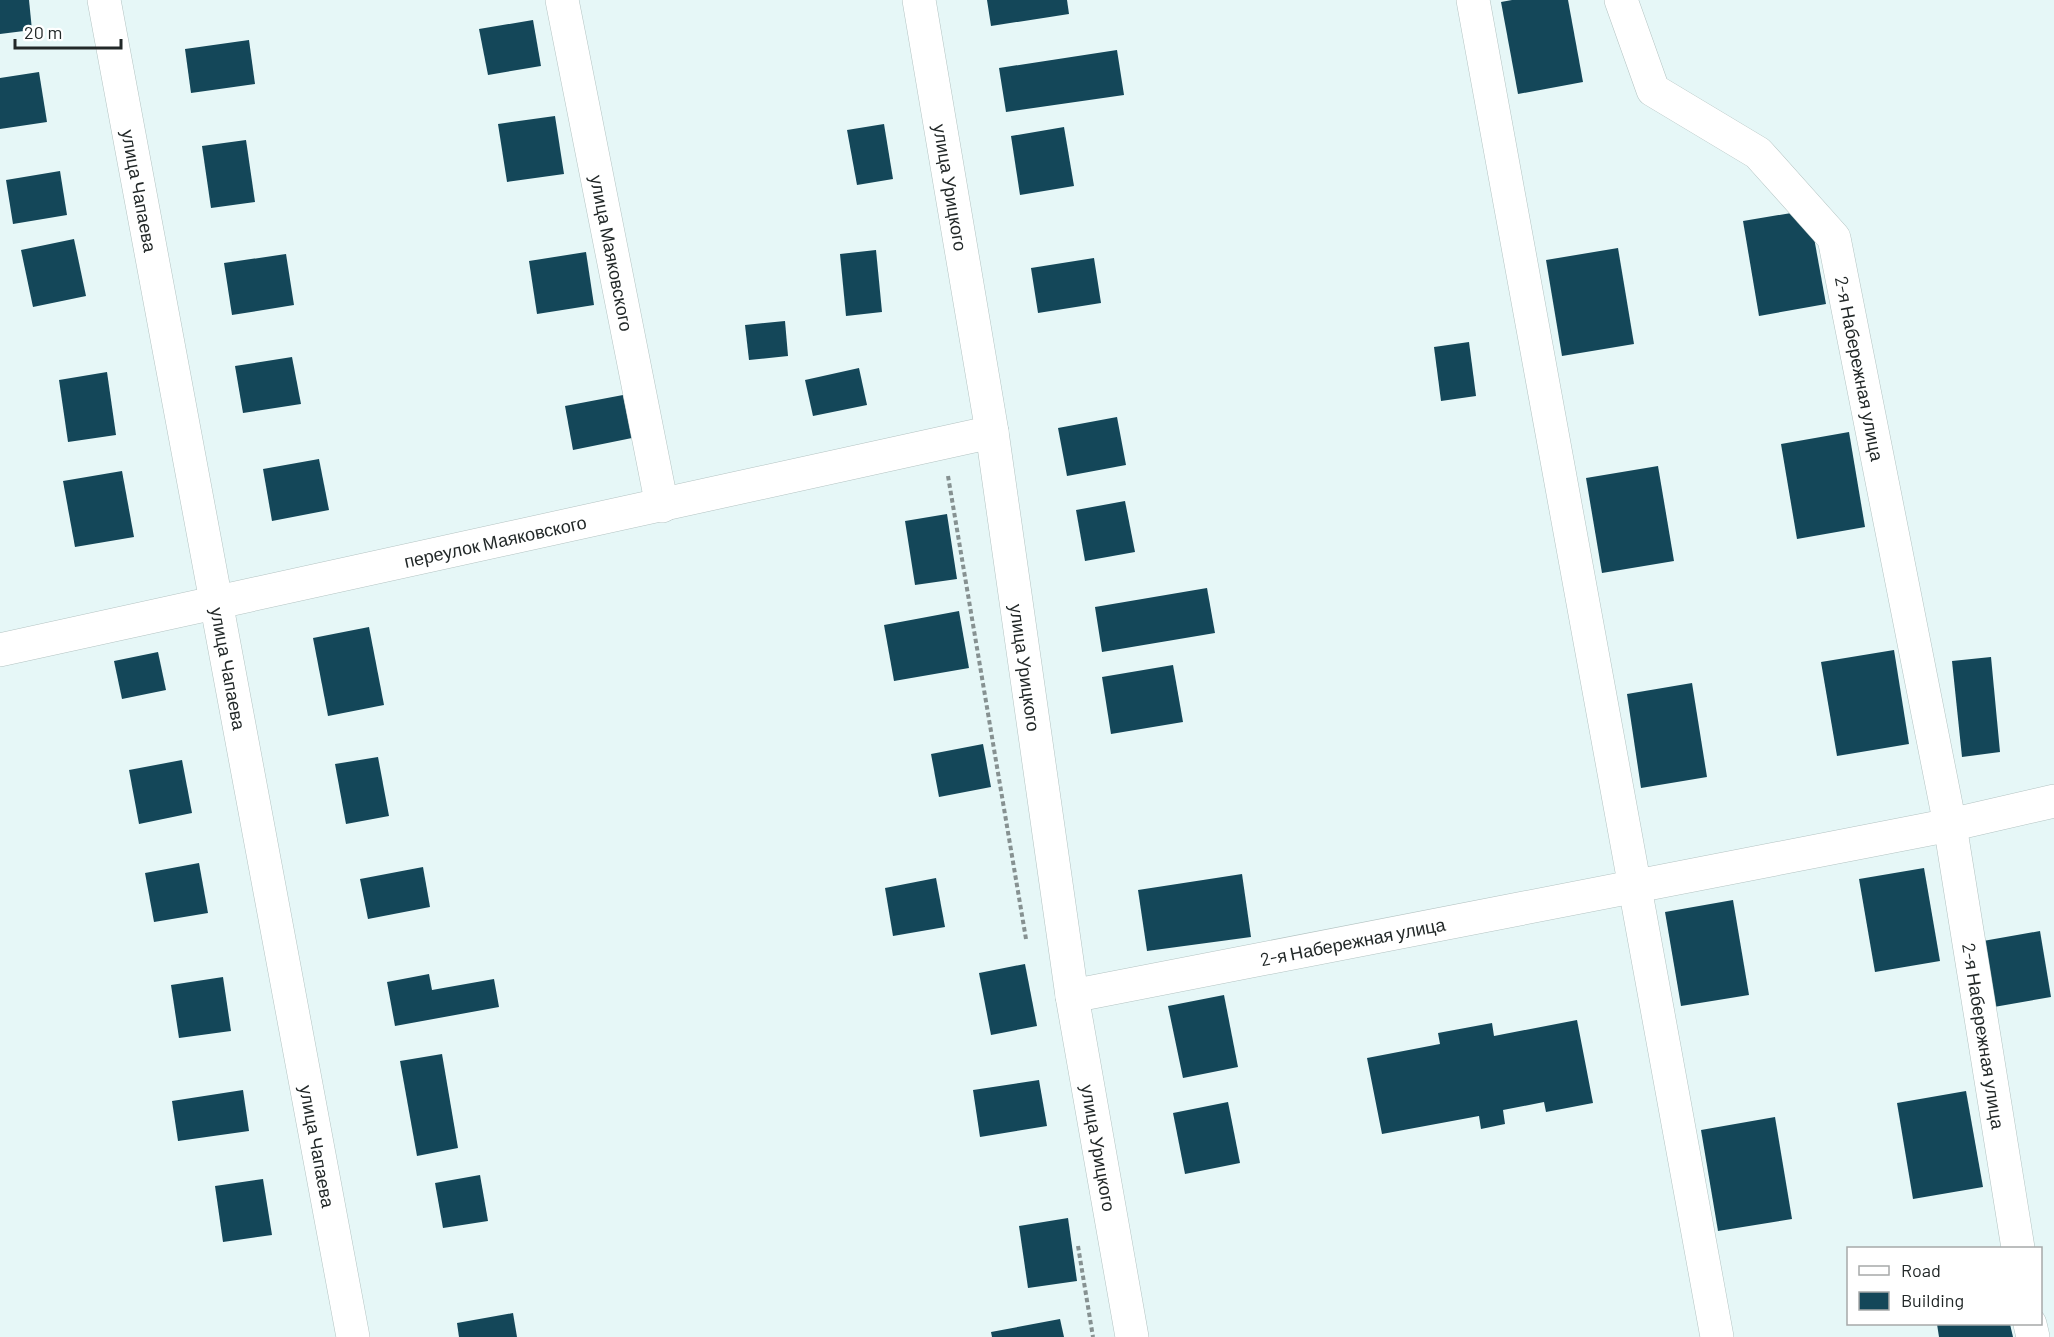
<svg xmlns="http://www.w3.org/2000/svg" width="2054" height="1337" viewBox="0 0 2054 1337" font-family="Barlow,sans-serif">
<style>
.building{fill:#144759}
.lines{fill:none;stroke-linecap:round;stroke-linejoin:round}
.minor-casing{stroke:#b3c3c2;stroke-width:34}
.tertiary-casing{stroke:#b3c3c2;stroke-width:34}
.path{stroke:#869191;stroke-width:4;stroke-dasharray:4.5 3;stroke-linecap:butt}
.minor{stroke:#fff;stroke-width:33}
.tertiary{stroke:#fff;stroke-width:33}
.labels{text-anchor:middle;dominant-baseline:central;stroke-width:6;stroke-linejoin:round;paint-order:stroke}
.street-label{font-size:18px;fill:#222828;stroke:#fff}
</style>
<rect width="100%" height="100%" fill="#e6f7f7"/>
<g class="building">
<path d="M 0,0 L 29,0 L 32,30 L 0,34 Z"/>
<path d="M 987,0 L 1067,0 L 1069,14 L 991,26 Z"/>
<path d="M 1512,0 L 1568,0 L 1583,82 L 1518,94 L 1501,2 Z"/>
<path d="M 533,20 L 541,66 L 488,75 L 479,29 Z"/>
<path d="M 249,40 L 255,84 L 191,93 L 185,49 Z"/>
<path d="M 1117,50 L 1124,95 L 1006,112 L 999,68 Z"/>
<path d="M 39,72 L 47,122 L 0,129 L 0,78 Z"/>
<path d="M 555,116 L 564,174 L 507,182 L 498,124 Z"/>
<path d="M 884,124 L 893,179 L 857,185 L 847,130 Z"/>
<path d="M 1064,127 L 1074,186 L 1020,195 L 1011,136 Z"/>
<path d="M 246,140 L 255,202 L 211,208 L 202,146 Z"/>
<path d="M 60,171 L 67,215 L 13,224 L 6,180 Z"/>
<path d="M 1809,210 L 1826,304 L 1759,316 L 1743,221 Z"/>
<path d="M 74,239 L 86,296 L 33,307 L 21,250 Z"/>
<path d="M 1618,248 L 1634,344 L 1562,356 L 1546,260 Z"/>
<path d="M 876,250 L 882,312 L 846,316 L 840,254 Z"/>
<path d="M 586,252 L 594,305 L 537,314 L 529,261 Z"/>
<path d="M 286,254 L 294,305 L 232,315 L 224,263 Z"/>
<path d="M 1094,258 L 1101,303 L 1038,313 L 1031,268 Z"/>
<path d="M 785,321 L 788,356 L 749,360 L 745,325 Z"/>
<path d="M 1469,342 L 1476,396 L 1441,401 L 1434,347 Z"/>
<path d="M 292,357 L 301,404 L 243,413 L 235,366 Z"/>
<path d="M 859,368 L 867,405 L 813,416 L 805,380 Z"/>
<path d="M 107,372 L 116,435 L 68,442 L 59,380 Z"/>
<path d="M 623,395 L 632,438 L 573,450 L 565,406 Z"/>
<path d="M 1117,417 L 1126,465 L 1067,476 L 1058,428 Z"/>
<path d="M 1849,432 L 1865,527 L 1797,539 L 1781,444 Z"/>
<path d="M 319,459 L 329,510 L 272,521 L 263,469 Z"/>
<path d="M 1658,466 L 1674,561 L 1602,573 L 1586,478 Z"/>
<path d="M 122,471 L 134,537 L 75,547 L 63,481 Z"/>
<path d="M 1125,501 L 1135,552 L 1085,561 L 1076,510 Z"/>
<path d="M 947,514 L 957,579 L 915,585 L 905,521 Z"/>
<path d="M 1207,588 L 1215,633 L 1102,652 L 1095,607 Z"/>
<path d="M 959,611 L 969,668 L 894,681 L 884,625 Z"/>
<path d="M 369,627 L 384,705 L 328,716 L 313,638 Z"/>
<path d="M 1894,650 L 1909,744 L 1837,756 L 1821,662 Z"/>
<path d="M 158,652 L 166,690 L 122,699 L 114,661 Z"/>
<path d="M 1991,657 L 2000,752 L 1962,757 L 1952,661 Z"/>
<path d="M 1173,665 L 1183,722 L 1111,734 L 1102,677 Z"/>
<path d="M 1692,683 L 1707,777 L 1641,788 L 1627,694 Z"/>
<path d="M 983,744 L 991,787 L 939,797 L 931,754 Z"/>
<path d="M 378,757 L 389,816 L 346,824 L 335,764 Z"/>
<path d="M 182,760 L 192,813 L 139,824 L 129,770 Z"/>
<path d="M 199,863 L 208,913 L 154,922 L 145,873 Z"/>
<path d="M 423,867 L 430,907 L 368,919 L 360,879 Z"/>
<path d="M 1924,868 L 1940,961 L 1875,972 L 1859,879 Z"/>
<path d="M 1242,874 L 1251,937 L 1147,951 L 1138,890 Z"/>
<path d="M 936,878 L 945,927 L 893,936 L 885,888 Z"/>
<path d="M 1733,900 L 1749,995 L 1681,1006 L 1665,912 Z"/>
<path d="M 2040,931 L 2051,997 L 1994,1007 L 1983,941 Z"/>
<path d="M 1025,964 L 1037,1026 L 991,1035 L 979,973 Z"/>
<path d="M 429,974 L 432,990 L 494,979 L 499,1007 L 395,1026 L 387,982 Z"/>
<path d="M 223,977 L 231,1031 L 179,1038 L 171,985 Z"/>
<path d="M 1224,995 L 1238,1067 L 1183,1078 L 1168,1006 Z"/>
<path d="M 1577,1020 L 1593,1103 L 1546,1112 L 1544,1102 L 1503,1110 L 1505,1124 L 1481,1129 L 1479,1116 L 1382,1134 L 1367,1058 L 1440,1044 L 1438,1033 L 1492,1023 L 1494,1036 Z"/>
<path d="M 442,1054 L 458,1148 L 417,1156 L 400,1061 Z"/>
<path d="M 1039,1080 L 1047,1126 L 980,1137 L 973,1090 Z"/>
<path d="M 243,1090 L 249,1131 L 178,1141 L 172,1101 Z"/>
<path d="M 1966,1091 L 1983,1187 L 1913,1199 L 1897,1103 Z"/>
<path d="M 1228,1102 L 1240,1163 L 1185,1174 L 1173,1113 Z"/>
<path d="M 1775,1117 L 1792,1219 L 1718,1231 L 1701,1130 Z"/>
<path d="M 480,1175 L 488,1221 L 443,1228 L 435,1183 Z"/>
<path d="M 263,1179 L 272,1235 L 223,1242 L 215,1186 Z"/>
<path d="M 1068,1218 L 1077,1281 L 1028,1288 L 1019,1226 Z"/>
<path d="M 513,1313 L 517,1337 L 459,1337 L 457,1323 Z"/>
<path d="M 1060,1319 L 1064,1337 L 992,1337 L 991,1332 Z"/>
<path d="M 1937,1324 L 2010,1324 L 2013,1337 L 1939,1337 Z"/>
</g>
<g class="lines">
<g class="minor-casing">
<g id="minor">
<path id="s1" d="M 104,0 L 353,1337"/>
<path id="s2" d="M 562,0 L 662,506"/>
<path d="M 1473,0 L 1717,1337"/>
<path id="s3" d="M 1621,0 L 1653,90 L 1758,153 L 1834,238 L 1950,825 L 2018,1248"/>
<path id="s4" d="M 0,650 L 992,432"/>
<path id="s5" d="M 1072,996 L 1950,825 L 2054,801"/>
<path d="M 2030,1324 L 2033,1337"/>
</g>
</g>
<g class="tertiary-casing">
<g id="tertiary">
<path id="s6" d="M 919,0 L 992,432 L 1072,996 L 1132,1337"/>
</g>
</g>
<g class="path">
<path d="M 948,476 L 1026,939"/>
<path d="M 1078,1246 L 1093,1337"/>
</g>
<use href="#minor" class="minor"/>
<use href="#tertiary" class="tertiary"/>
</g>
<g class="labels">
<g class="street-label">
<text stroke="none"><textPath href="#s6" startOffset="190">улица Урицкого</textPath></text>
<text stroke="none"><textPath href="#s1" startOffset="194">улица Чапаева</textPath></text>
<text stroke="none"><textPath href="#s2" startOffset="258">улица Маяковского</textPath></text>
<text stroke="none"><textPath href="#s3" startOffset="465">2-я Набережная улица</textPath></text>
<text stroke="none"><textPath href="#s4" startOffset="507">переулок Маяковского</textPath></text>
<text stroke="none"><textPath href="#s1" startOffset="680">улица Чапаева</textPath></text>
<text stroke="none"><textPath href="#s6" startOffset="676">улица Урицкого</textPath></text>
<text stroke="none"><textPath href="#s5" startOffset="286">2-я Набережная улица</textPath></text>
<text stroke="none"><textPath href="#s3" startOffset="1144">2-я Набережная улица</textPath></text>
<text stroke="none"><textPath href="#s1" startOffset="1166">улица Чапаева</textPath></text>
<text stroke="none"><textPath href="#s6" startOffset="1162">улица Урицкого</textPath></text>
</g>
</g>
<rect x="1847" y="1247" width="195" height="78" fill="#ffffff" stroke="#a7a9a9" stroke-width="1.5"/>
<rect x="1859" y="1266" width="30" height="9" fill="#ffffff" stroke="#a7a9a9" stroke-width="1.5"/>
<text x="1901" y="1277" font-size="18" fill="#222828">Road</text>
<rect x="1859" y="1292" width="30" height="18" fill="#144759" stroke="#a7a9a9" stroke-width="1.5"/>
<text x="1901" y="1307" font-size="18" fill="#222828">Building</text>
<path d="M15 39v9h106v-9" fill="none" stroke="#222828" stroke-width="3"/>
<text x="24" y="39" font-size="18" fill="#222828" stroke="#ffffff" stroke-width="4.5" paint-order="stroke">20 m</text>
</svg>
